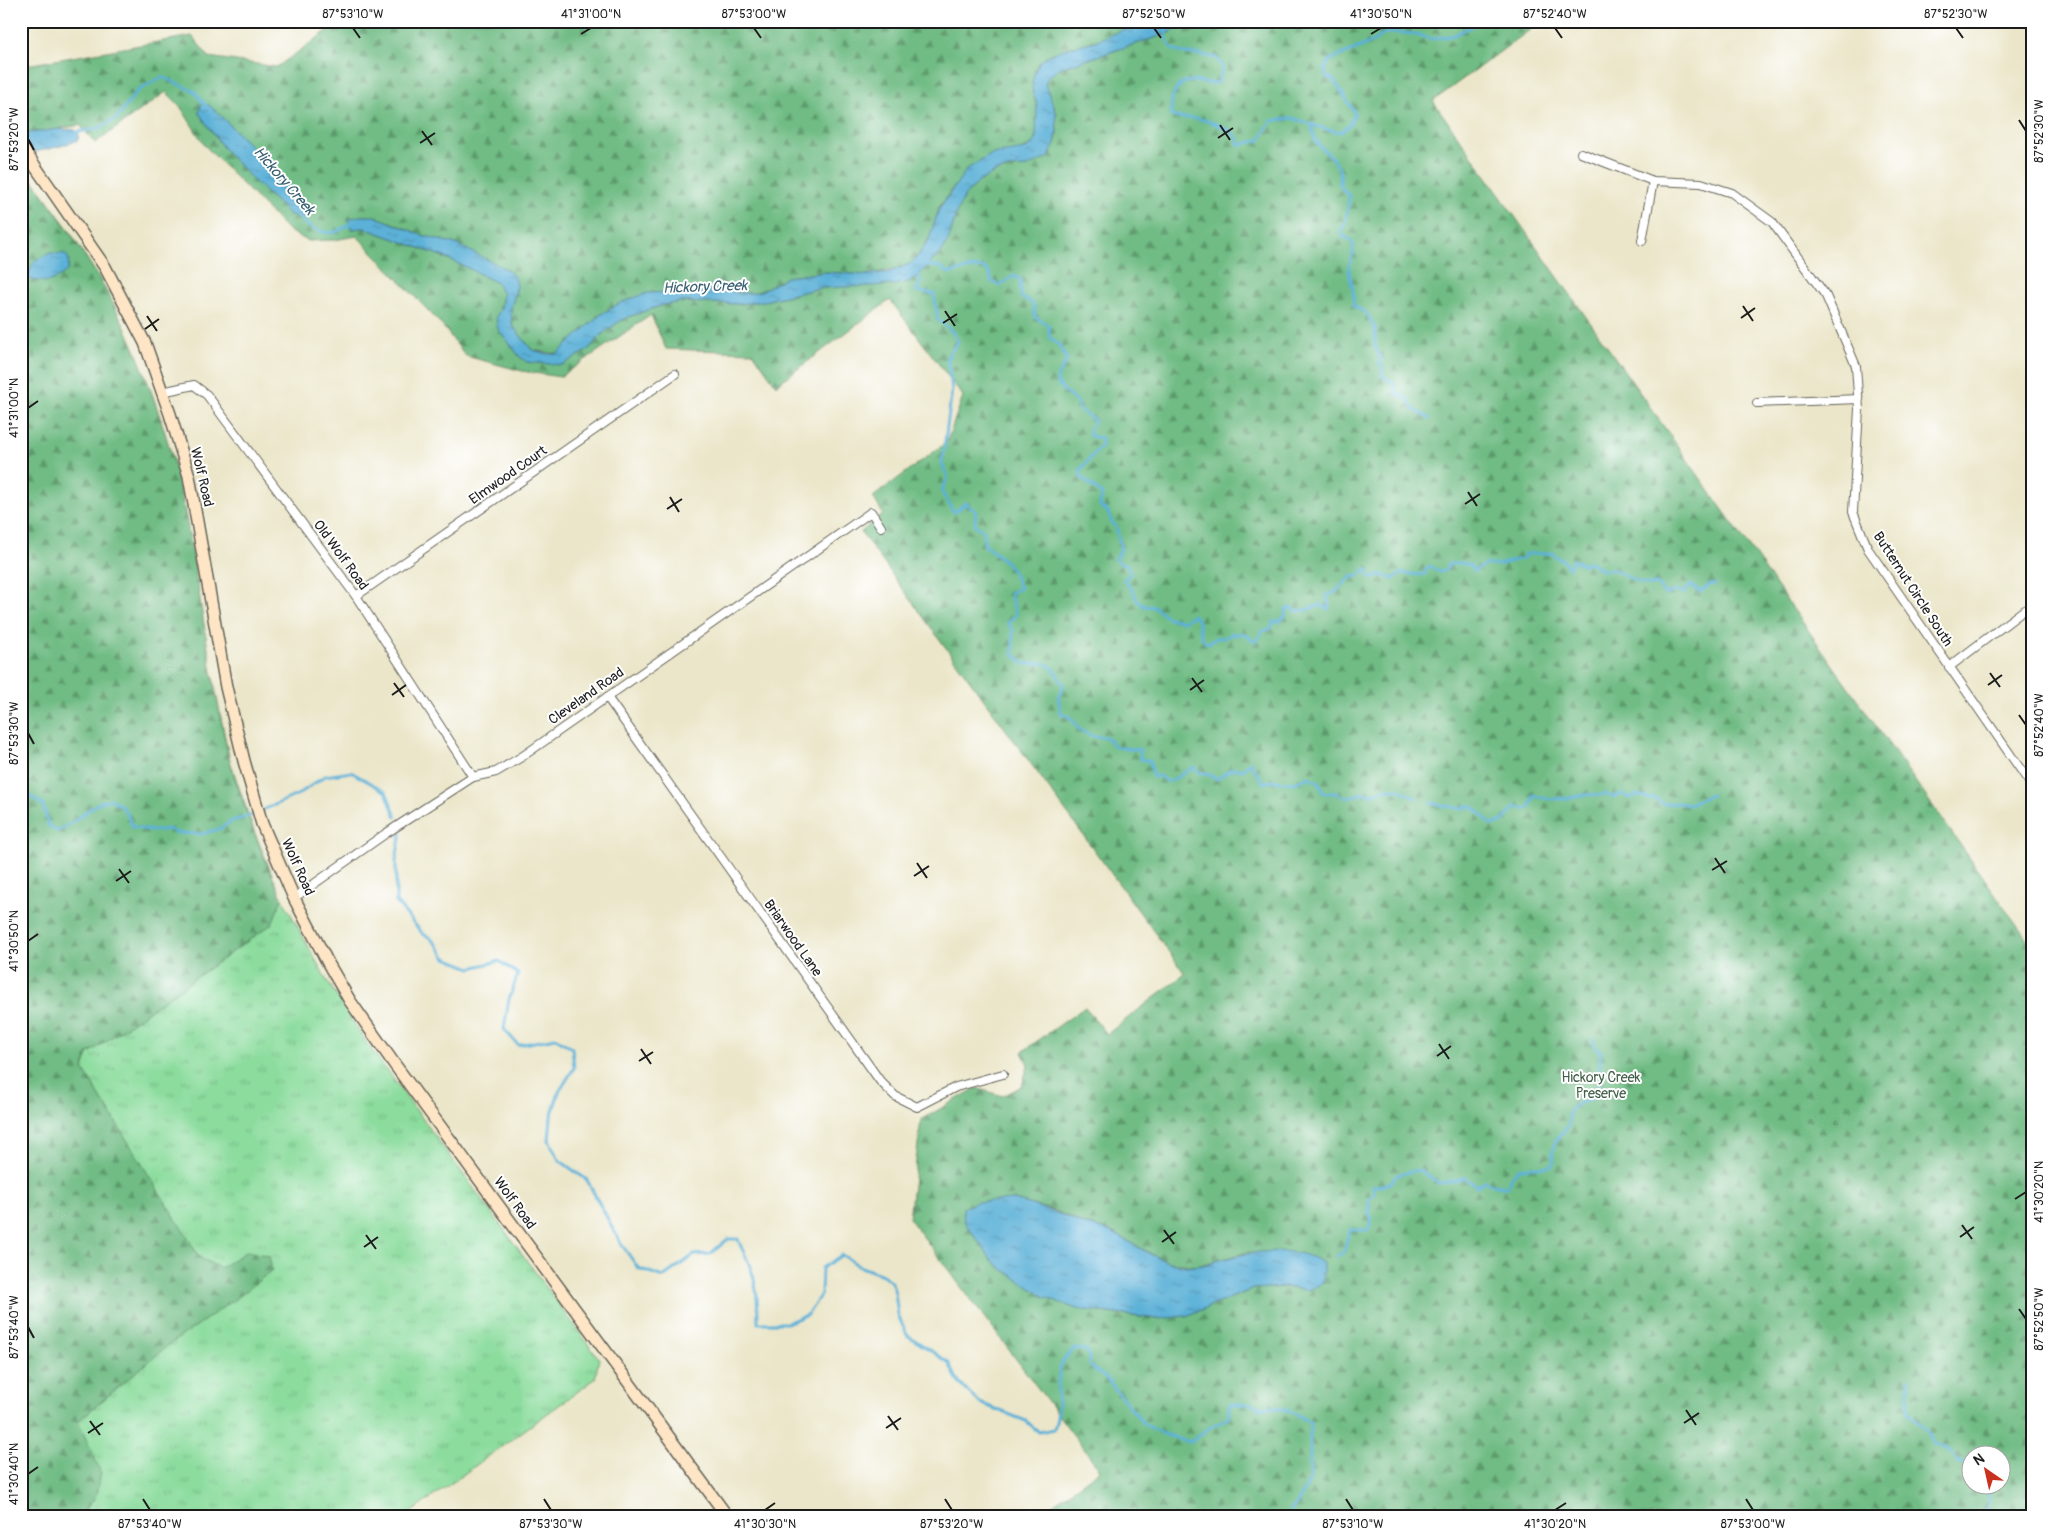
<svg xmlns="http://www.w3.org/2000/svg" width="2053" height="1537" viewBox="0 0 2053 1537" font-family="Pangolin,sans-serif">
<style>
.grass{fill:url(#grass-tufts);stroke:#547c5c}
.forest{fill:url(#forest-firs);stroke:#466c50;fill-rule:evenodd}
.water{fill:url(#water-ripples);stroke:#3c667a}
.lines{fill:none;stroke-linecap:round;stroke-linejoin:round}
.stream{stroke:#5cb1d8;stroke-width:3}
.minor-casing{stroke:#646359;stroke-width:10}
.secondary-casing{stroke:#646359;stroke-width:14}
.minor{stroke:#fff;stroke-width:8}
.secondary{stroke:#fde5c5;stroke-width:11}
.ticks{fill:none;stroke:#1c1c1c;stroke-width:2}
.labels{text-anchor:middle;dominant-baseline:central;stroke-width:4;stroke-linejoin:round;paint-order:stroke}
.street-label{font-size:14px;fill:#1c1c1c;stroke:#fff}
.park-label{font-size:14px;fill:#435f49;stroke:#fff}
.water-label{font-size:15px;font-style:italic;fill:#395f71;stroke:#fff}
.neatline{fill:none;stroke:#1c1c1c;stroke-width:2}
.ticks-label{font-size:12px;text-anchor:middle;fill:#1c1c1c}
</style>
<defs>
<pattern id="grass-tufts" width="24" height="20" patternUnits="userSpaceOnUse" patternTransform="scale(1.25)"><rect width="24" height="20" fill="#8bdc9d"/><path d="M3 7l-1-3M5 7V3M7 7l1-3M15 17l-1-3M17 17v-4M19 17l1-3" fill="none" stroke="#77bc87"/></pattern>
<pattern id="forest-firs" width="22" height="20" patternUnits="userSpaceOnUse" patternTransform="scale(1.25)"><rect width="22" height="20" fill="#70bc84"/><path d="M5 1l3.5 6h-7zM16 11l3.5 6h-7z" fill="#5b986b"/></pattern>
<pattern id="water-ripples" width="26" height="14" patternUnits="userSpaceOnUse" patternTransform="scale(1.25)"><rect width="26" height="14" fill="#5cb1d8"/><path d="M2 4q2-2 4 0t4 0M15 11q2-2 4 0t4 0" fill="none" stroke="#4b8fae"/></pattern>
</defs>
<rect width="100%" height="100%" fill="#fff"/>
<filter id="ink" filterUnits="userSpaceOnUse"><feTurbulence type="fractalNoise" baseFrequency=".02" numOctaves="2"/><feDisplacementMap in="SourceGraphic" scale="10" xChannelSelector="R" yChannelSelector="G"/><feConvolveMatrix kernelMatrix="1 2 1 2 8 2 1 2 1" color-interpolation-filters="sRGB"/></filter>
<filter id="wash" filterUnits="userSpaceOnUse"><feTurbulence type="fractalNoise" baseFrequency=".0096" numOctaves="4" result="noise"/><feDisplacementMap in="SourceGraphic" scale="20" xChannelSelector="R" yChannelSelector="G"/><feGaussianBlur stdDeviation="1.12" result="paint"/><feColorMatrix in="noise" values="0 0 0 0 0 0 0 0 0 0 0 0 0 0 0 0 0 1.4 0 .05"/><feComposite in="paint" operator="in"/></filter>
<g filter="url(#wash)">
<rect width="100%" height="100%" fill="#ebe6c9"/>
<path class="grass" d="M 21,164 L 67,227 L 100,280 L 126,331 L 160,418 L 173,459 L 184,510 L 215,690 L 230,761 L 254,831 L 282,898 L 327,981 L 366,1042 L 599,1359 L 595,1379 L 406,1516 L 21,1516 Z"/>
<g class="forest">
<path d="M 341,21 L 1158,21 L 1130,27 L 1095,41 L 1064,49 L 1033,94 C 1039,108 1040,130 1033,144 L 953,187 L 939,209 L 929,239 L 918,256 L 910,264 L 900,268 L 866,275 L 826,272 L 787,277 L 761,291 L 752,293 L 742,293 L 721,288 L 703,291 L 673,291 L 601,314 L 557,354 L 532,350 L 512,325 L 511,308 L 517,286 L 456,244 L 422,235 L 374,216 L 351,229 L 364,228 L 444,257 L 479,273 L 497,283 L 503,294 L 501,309 L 496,317 L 498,329 L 520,357 L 527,362 L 543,363 L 588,350 L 601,335 L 617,323 L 628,317 L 663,305 L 681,302 L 740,304 L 764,301 L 820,288 L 869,285 L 926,267 L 934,260 L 948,241 L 957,211 L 965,195 L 979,182 L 993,173 L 1009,168 L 1027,167 L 1055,143 L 1057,133 L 1056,112 L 1045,84 L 1048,77 L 1060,68 L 1167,34 L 1193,21 L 1542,21 L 1433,101 L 2032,946 L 2032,1516 L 1036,1516 L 1100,1470 L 909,1218 L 921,1120 L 976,1088 L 1003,1096 L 1022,1086 L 1028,1065 L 1022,1052 L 1085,1007 L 1107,1034 L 1185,974 L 861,532 L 883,514 L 873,497 L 947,442 L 963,396 L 890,300 L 776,385 L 753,352 L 666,349 L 651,315 L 560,377 L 522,371 L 466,356 L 440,323 L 357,236 L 334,240 L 308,241 L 289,231 L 205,146 L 180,106 L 166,92 L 95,143 L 80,125 L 31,134 L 21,127 L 21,66 L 192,36 L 209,57 L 277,67 ZM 201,104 L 254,181 L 224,149 L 201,116 L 199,113 ZM 1014,1200 L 1055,1211 L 1072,1218 L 1078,1222 L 1110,1231 L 1164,1261 L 1195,1266 L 1250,1252 L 1307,1290 L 1285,1287 L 1253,1289 L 1186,1316 L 1157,1319 L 1077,1309 L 1043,1296 L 1001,1268 L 991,1259 L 964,1221 L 963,1208 ZM 1970,1454 L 2000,1454 L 2000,1484 L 1970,1484 Z"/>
<path d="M 21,164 C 48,201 75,239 99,278 C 132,334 155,396 172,457 C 194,537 201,622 218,703 C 222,722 225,742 230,761 C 243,807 262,854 282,898 L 272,924 L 88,1054 L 83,1069 L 200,1258 L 220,1268 L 247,1251 L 269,1256 L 272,1270 L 241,1295 L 166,1347 L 78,1421 L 101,1473 L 95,1498 L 80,1516 L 21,1516 Z"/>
</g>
<g class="water">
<path d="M 1158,21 L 1193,21 L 1167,34 L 1060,68 L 1048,77 L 1045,84 L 1056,112 L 1057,133 L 1055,143 L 1049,157 L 1027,167 L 1009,168 L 993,173 L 979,182 L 965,195 L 957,211 L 948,241 L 943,250 L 918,276 L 908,282 L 894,285 L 820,288 L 764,301 L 740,304 L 681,302 L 663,305 L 628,317 L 617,323 L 601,335 L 588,350 L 562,365 L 527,362 L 520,357 L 498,329 L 496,317 L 501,309 L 503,294 L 497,283 L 478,273 L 444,257 L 364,228 L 351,229 L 349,219 L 360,216 L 374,216 L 422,235 L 456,244 L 506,269 L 515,277 L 517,286 L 511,308 L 512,325 L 532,350 L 548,354 L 557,354 L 601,314 L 622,302 L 647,293 L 703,291 L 721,288 L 742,293 L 752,293 L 761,291 L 787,277 L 826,272 L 866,275 L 889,272 L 910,264 L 918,256 L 929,239 L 939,209 L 967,169 L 992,154 L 1026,149 L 1033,144 L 1036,137 L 1037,104 L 1033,94 L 1032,83 L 1035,71 L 1039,63 L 1047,56 L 1064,49 L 1095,41 L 1130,27 Z"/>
<path d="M 201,104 L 209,105 L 222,117 L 268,164 L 307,212 L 305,218 L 290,215 L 254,181 L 224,149 L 199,113 Z"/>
<path d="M 59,129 L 75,130 L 79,135 L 78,140 C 59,148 41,150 21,155 L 21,134 Z"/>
<path d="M 50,253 L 66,254 L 69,260 L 68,270 C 51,283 49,283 28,279 C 32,260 34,261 50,253 Z"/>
<path d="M 1014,1200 C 1036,1206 1058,1212 1078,1222 C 1089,1227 1101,1227 1111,1232 C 1138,1245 1163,1267 1194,1266 C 1204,1266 1215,1261 1224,1259 C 1254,1251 1296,1245 1323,1263 L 1323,1283 L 1308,1290 L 1285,1287 L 1253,1289 L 1186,1316 L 1157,1319 L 1077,1309 L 1043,1296 L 1001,1268 L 991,1259 L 964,1221 L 963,1208 L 977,1202 Z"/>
</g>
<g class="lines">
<g class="stream">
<path d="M 1166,31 C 1167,50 1174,52 1192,54 C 1200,54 1208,56 1216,58 L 1223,67 L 1219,82 C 1209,86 1203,81 1192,81 C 1174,81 1169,102 1172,116 C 1180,119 1184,118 1191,118 C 1202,118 1232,128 1237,138 C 1238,140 1238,143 1239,145 L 1260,140 L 1271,121 L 1292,118 L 1325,129 L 1341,132 L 1349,125 L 1355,113 L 1333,79 L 1326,77 L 1325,69 L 1330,60 L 1374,41 L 1385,33 L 1407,33 L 1433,39 L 1454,35 L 1482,21"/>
<path d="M 1312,124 C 1314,153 1331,148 1339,169 C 1344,180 1333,183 1350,196 C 1346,210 1349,218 1341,231 L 1343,237 C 1363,240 1348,260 1349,270 C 1350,282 1356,292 1353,305 L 1366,313 L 1370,319 L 1375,329 L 1375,346 L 1381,359 L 1379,363 L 1383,368 L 1382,375 L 1394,384 L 1396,394 L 1407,398 L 1414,410 L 1429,418"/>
<path d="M 74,133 L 99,128 L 117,118 L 137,91 L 162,77 L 194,91 L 207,107"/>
<path d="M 296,214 C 305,225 319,235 335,232 C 341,230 347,225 353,223"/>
<path d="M 923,265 C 935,269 938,262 948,273 C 962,272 991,257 991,281 L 1000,285 L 1014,276 L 1020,279 L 1021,297 L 1032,303 L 1034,307 L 1035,317 L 1048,325 L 1050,338 L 1059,345 L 1067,360 L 1057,378 L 1057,382 L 1065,392 L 1077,402 L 1079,409 L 1095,421 L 1089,430 L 1090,436 L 1102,438 L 1101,446 L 1080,470 L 1081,477 L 1102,494 L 1100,506 L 1108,512 L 1112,523 L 1116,526 L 1121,549 L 1116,559 L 1121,564 L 1126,564 L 1130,570 L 1129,575 L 1124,580 L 1133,591 L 1137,600 L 1144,606 L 1155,607 L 1168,618 L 1184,621 L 1193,615 C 1203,622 1196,634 1206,643 L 1214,640 L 1216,638 L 1225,638 L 1233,633 L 1235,635 L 1243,633 L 1254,641 L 1257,641 L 1262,631 L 1270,629 L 1274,621 L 1279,622 L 1285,616 L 1286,609 L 1292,608 L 1295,611 L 1305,610 L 1321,605 L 1326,609 L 1329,608 L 1327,595 L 1334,593 L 1351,577 L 1359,576 L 1365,569 L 1368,570 L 1369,576 L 1372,578 L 1382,575 L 1393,579 L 1401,573 L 1422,575 L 1426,573 L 1425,570 L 1429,566 L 1440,572 L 1446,570 L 1449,564 L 1462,563 L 1470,565 L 1474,571 L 1487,564 C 1496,568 1514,560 1524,558 L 1525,554 L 1553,553 L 1556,557 L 1562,559 L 1569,568 L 1573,560 L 1583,564 L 1591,562 L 1601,570 L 1614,570 L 1638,582 L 1650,585 L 1657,584 L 1665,594 L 1677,591 L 1684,593 L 1691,585 L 1701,592 L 1710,584 L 1715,584"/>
<path d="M 917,273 L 922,282 L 916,289 L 917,291 L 934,294 L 938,320 C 946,325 955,333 958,342 L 947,357 L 952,389 L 942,464 L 948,477 C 942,493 938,487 948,502 C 951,507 949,509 955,512 L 966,503 L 976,512 L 975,525 L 984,531 L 984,544 L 1007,563 L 1013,571 L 1020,588 L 1010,593 L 1016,614 L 1008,623 L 1013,631 L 1013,654 L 1025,664 L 1043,663 L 1052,667 L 1063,684 L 1063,689 L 1058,697 L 1061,713 L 1071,718 L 1080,730 L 1092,736 L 1106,737 L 1116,747 L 1140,750 L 1140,759 L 1150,761 L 1153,777 L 1159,776 L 1167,781 L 1171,781 L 1194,767 L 1198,772 L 1208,774 L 1217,779 C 1228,773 1227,766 1243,770 L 1250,762 L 1264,783 L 1271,781 L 1295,783 L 1309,777 L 1318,782 L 1324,793 L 1336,793 L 1347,798 L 1363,793 L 1370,795 L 1386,789 L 1398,789 L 1416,798"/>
<path d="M 21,790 L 43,805 L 48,825 L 57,831 C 78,824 89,803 111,799 L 123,807 L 133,827 L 154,831 L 169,829 L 176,833 L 201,834 L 219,829 L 232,821 L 256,814"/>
<path d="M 1431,803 L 1463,809 L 1468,805 C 1480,809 1483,818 1492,825 L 1503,821 L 1516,806 L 1525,809 L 1530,807 L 1534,795 C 1550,802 1568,798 1585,795 C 1592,793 1598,797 1605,794 C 1612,799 1614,796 1622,794 L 1629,798 L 1638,795 L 1650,799 L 1655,798 L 1663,804 L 1682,803 L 1686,805 L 1711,795"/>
<path d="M 261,811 L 299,794 L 325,776 L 351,772 L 386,792 L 396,817"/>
<path d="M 401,833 L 396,860 L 396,902 L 423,934 L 429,937 L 436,944 L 446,958 L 471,968 L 499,961 L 518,974 L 509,999 L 504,1029 L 518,1045 L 556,1038 L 572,1048 L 574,1068 L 559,1092 L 551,1117 L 549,1140 L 559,1160 L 587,1180 L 620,1242 L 638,1268 L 663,1277 L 694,1255 L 710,1254 L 728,1239 L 738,1239 C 741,1248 746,1256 749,1264 C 757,1283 758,1303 758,1323 L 787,1323 L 808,1314 L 821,1294 L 822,1268 L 842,1255 L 861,1267 L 883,1275 L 892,1283 L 895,1293 L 898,1315 L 907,1335 L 948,1362 L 959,1383 L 980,1403 L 1026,1421 L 1039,1432 L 1054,1429 C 1062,1408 1054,1386 1061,1365 C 1063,1360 1069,1354 1073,1349 L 1087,1350 L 1091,1367 L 1107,1379 L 1144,1424 L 1163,1434 L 1191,1442 L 1210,1427 L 1228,1418 L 1230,1404 L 1252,1404 L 1262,1408 L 1272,1407 L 1293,1412 L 1310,1423 L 1310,1480 L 1296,1505 L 1285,1516"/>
<path d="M 1337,1256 L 1343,1253 L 1350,1230 L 1368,1230 L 1372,1219 L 1368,1211 L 1370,1207 L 1368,1200 L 1374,1194 L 1373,1186 C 1385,1186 1390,1185 1397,1175 L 1419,1170 L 1439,1183 L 1460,1180 L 1464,1177 L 1477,1186 L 1486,1181 C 1492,1186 1500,1187 1508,1187 L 1510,1178 L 1520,1168 L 1551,1166 L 1554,1162 C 1549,1147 1558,1135 1569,1126 C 1567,1106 1574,1105 1591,1099 L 1594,1094 L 1599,1091 C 1600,1078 1599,1065 1601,1052 L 1595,1047 L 1593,1039"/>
<path d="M 1908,1379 L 1908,1412 L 1925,1429 L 1933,1443 L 1949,1450 L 1960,1463 L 1967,1462 L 1970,1464"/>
<path d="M 1987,1484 L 1989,1496 L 1988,1510"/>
</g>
</g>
</g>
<g filter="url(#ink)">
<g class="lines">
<g class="minor-casing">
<g id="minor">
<path d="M 1581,153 L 1653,181 L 1701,183 L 1732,193 L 1772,222 L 1826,296 L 1856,366 L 1859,409 L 1853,512 L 1868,549 L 2032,786"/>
<path d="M 1642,241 L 1653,181"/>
<path d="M 162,392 L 194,385 L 207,395 L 356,596 L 473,777"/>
<path d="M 1757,403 L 1859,399"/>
<path d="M 356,596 L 675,374"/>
<path d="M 1949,667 L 2023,611 L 2032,607"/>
<path d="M 607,697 L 880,1081 L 895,1096 L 917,1107 L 956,1087 L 1003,1074"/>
<path d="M 294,898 L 385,834 L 473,777 L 496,772 L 523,756 L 871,512 L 881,527"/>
</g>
</g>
<g class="secondary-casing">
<path id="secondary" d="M 21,146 L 105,267 L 145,343 L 170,414 L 189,476 L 226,687 L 244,761 L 262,824 L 294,898 L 329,965 L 350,1001 L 395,1065 L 727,1516"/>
</g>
<use href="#minor" class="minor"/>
<use href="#secondary" class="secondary"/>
</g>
</g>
<path class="ticks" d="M 353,28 L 360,38M 754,28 L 761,38M 1154,28 L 1161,38M 1555,28 L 1562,38M 1956,28 L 1963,38M 581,34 L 591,28M 1371,34 L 1381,28M 2019,120 L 2026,131M 1220,125 L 1230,140M 422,131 L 432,145M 1218,138 L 1233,128M 28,139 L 34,150M 420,143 L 435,133M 1743,306 L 1753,321M 945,311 L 955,326M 147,316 L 157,331M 1741,318 L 1755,308M 943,323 L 957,314M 145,329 L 159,319M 28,408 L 38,401M 1468,492 L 1477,506M 670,497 L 679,512M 1465,504 L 1480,494M 667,509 L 682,499M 1990,673 L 2000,687M 1192,678 L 1202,692M 394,683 L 404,697M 1988,685 L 2002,675M 1190,690 L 1204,680M 392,695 L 406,685M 2019,715 L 2026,725M 28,733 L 34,744M 1715,858 L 1725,873M 917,863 L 927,878M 119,869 L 129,883M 1712,870 L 1727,861M 914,876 L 929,866M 116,881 L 131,871M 28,941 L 38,934M 1439,1044 L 1449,1059M 641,1049 L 651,1064M 1437,1056 L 1451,1046M 639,1061 L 653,1052M 2015,1199 L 2026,1192M 1962,1225 L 1972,1239M 1164,1230 L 1174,1244M 366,1235 L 376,1249M 1960,1237 L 1974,1227M 1162,1242 L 1176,1232M 364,1247 L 378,1237M 2019,1309 L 2026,1319M 28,1327 L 34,1338M 1686,1410 L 1696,1425M 888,1416 L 898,1430M 90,1421 L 100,1435M 1684,1423 L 1699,1413M 886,1428 L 901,1418M 88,1433 L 103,1423M 28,1474 L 38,1467M 143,1499 L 150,1510M 544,1499 L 551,1510M 945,1499 L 952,1510M 1346,1499 L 1353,1510M 1746,1499 L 1753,1510M 765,1510 L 775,1503M 1555,1510 L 1566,1503"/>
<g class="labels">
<g class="street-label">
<text transform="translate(508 475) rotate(-35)">Elmwood Court</text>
<text transform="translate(202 477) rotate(77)">Wolf Road</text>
<text transform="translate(341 555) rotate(54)">Old Wolf Road</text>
<text transform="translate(1913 589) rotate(57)">Butternut Circle South</text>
<text transform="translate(586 696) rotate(-35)">Cleveland Road</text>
<text transform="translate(298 867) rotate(66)">Wolf Road</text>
<text transform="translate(793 938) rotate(55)">Briarwood Lane</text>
<text transform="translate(515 1203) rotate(54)">Wolf Road</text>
</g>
<g class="park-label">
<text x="1601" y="1077">Hickory Creek<tspan x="1601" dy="16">Preserve</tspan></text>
</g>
<g class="water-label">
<text transform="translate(284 181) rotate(49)">Hickory Creek</text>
<text transform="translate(705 287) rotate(-2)">Hickory Creek</text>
</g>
</g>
<rect width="2053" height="1537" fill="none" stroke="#fff" stroke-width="55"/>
<g transform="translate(1986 1470) rotate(326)"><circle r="24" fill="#ffffff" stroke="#a4a4a4"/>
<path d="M0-4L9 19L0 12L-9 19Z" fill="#c8321e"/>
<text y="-8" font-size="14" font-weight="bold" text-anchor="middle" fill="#1c1c1c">N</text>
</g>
<rect x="28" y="28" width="1998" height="1482" class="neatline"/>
<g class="ticks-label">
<text x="353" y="18">87°53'10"W</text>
<text x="591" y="18">41°31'00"N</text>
<text x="754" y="18">87°53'00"W</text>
<text x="1154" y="18">87°52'50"W</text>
<text x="1381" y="18">41°30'50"N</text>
<text x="1555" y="18">87°52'40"W</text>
<text x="1956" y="18">87°52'30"W</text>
<text transform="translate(2039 131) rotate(-90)" y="4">87°52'30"W</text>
<text transform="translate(14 139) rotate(-90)" y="4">87°53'20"W</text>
<text transform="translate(14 408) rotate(-90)" y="4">41°31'00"N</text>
<text transform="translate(2039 725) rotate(-90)" y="4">87°52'40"W</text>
<text transform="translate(14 733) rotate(-90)" y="4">87°53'30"W</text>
<text transform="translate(14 941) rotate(-90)" y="4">41°30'50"N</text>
<text transform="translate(2039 1192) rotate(-90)" y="4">41°30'20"N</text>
<text transform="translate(2039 1319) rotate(-90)" y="4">87°52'50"W</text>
<text transform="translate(14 1327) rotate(-90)" y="4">87°53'40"W</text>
<text transform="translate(14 1474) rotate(-90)" y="4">41°30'40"N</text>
<text x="150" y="1528">87°53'40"W</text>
<text x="551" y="1528">87°53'30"W</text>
<text x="765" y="1528">41°30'30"N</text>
<text x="952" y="1528">87°53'20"W</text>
<text x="1353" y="1528">87°53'10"W</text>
<text x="1555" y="1528">41°30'20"N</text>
<text x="1753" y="1528">87°53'00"W</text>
</g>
</svg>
